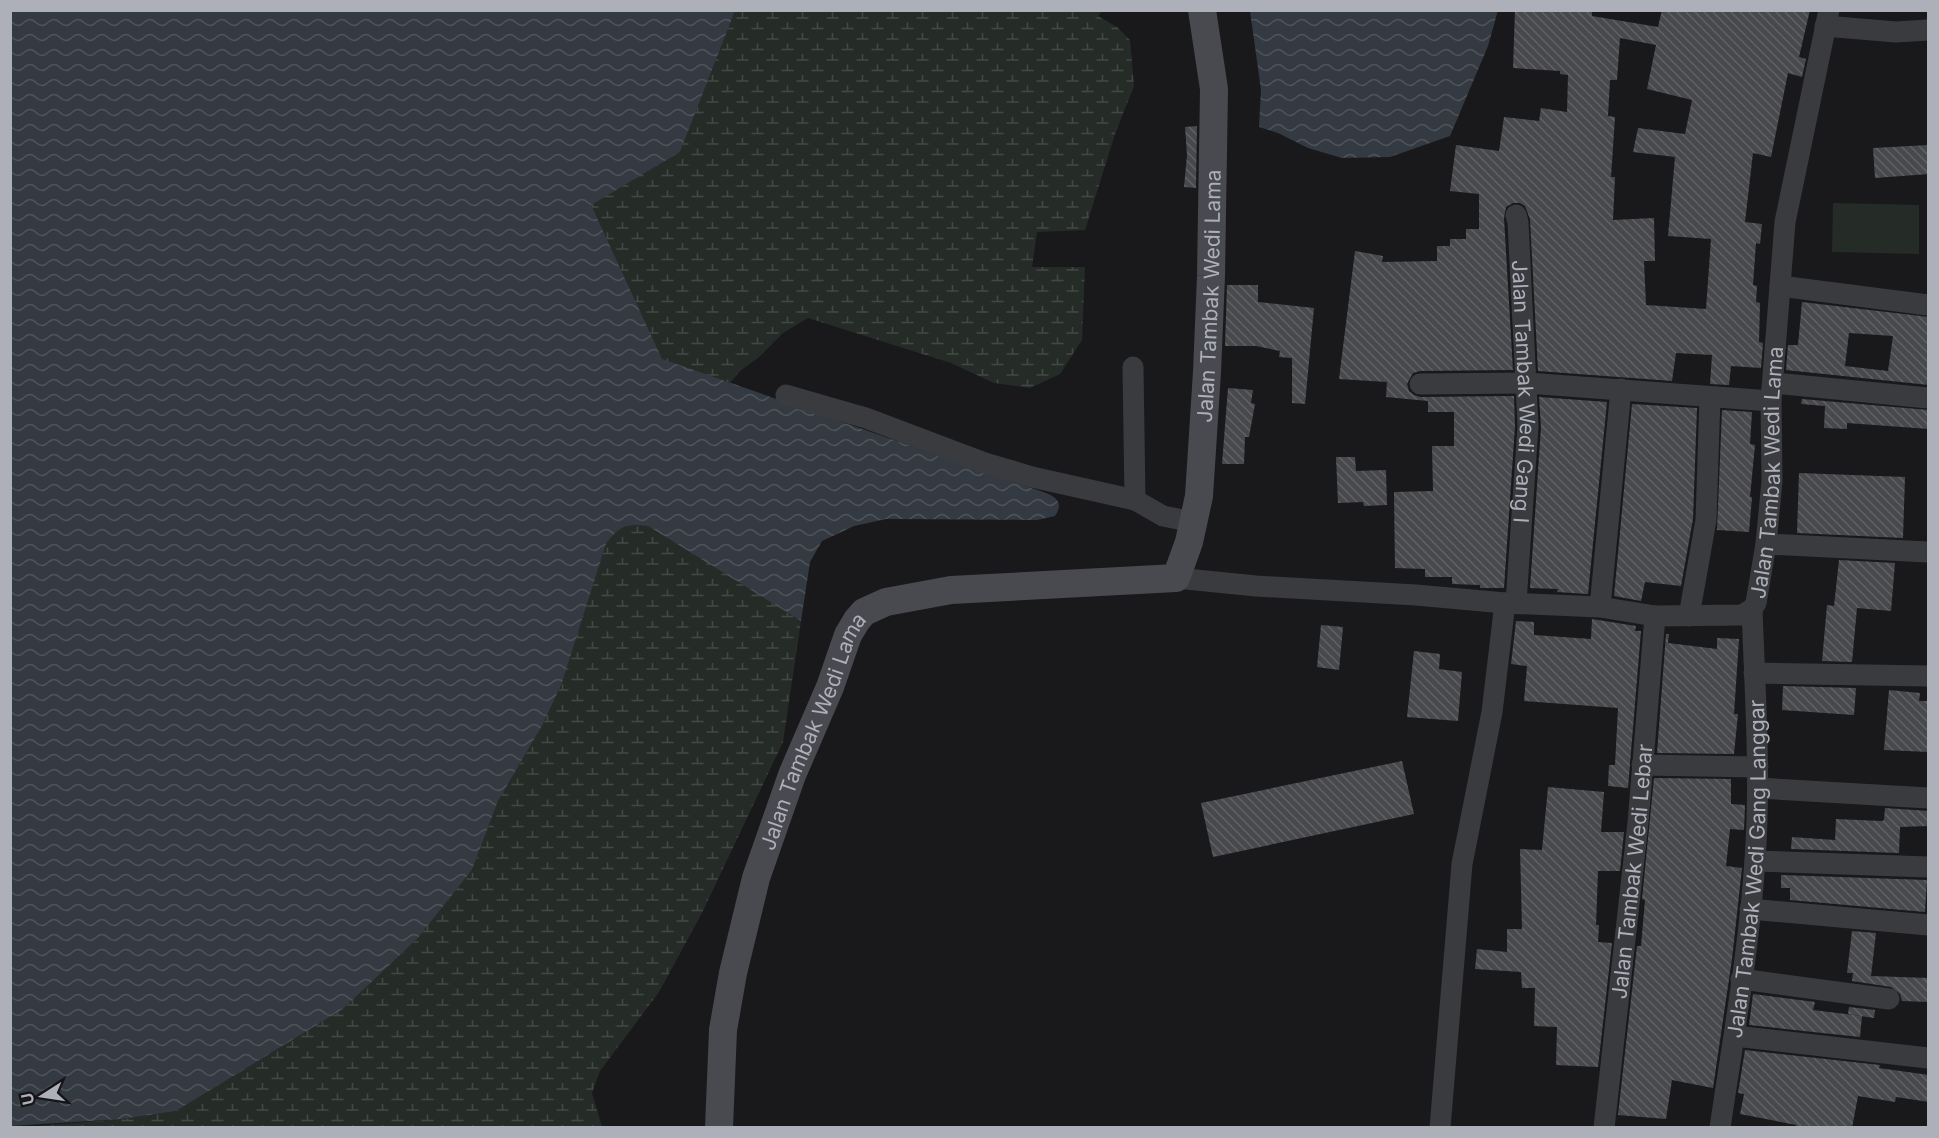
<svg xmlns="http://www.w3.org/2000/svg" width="1939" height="1138" viewBox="0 0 1939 1138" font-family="Inter,sans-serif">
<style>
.grass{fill:#252c27}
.wetland{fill:url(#wetland-marsh)}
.water{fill:url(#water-waves)}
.building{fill:url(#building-back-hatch);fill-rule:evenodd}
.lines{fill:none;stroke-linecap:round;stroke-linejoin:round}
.street{stroke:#3a3b3f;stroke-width:21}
.secondary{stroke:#494a4f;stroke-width:28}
.labels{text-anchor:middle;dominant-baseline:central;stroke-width:4.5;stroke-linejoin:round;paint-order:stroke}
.street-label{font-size:21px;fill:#adafb9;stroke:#141416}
</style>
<defs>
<pattern id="wetland-marsh" width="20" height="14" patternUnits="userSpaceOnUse" patternTransform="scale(1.5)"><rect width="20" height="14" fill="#252c27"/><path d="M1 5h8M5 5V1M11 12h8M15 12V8" fill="none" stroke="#424844"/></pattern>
<pattern id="water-waves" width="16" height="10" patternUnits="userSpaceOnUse" patternTransform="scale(1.5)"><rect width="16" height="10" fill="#343a42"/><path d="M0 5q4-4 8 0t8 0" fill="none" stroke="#4f545b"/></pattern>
<pattern id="building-back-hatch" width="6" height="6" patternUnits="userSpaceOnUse" patternTransform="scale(1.5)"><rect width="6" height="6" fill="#48494d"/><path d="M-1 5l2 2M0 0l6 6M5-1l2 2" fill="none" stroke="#606165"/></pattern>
</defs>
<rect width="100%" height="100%" fill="#19191b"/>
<path class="grass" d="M 1833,203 L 1919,205 L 1919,254 L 1832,252 Z"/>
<g class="wetland">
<path d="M 735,11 L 1102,11 L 1098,16 L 1117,27 L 1130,40 L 1134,86 L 1115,134 L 1085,230 L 1037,232 L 1032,267 L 1085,267 L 1082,340 L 1060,374 L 1030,388 L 994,383 L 951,363 L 808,318 L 783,333 L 758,358 L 741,370 L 730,383 L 662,360 L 590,205 L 680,152 Z"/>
<path d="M 629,525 L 648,526 L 801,621 L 783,742 L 702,913 L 659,992 L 600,1071 L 592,1093 L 602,1127 L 11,1128 L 122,1119 L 176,1111 L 343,1009 L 417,939 L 472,870 L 498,801 L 543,724 L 562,683 L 606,544 L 617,529 Z"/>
</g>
<g class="water">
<path d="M 1498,10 L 1488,46 L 1450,136 L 1390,157 L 1342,158 L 1308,148 L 1278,133 L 1259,127 L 1261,90 L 1250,11 Z"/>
<path d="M 11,11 L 735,11 L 680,152 L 591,205 L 662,359 L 1046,493 C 1058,498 1063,504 1055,516 L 1037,520 L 886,519 L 854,526 L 822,541 L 810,562 L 801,621 L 648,526 C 625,524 620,525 606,544 L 562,683 L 543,724 L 498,801 L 472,870 L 417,939 L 343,1009 L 176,1111 L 122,1119 L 11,1126 Z"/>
</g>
<g class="building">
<path d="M 1515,10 L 1592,10 L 1592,16 L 1658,27 L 1662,10 L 1810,10 L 1799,57 L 1806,59 L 1802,77 L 1788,73 L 1771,157 L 1753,153 L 1745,222 L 1762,224 L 1760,244 L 1756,243 L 1753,285 L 1757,286 L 1756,302 L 1760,303 L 1759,342 L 1763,343 L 1761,368 L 1731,366 L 1729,385 L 1710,384 L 1712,355 L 1676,353 L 1672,381 L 1538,371 L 1530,219 L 1525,206 L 1520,203 L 1513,203 L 1506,207 L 1504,218 L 1513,370 L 1420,371 L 1413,373 L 1407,384 L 1409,391 L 1414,395 L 1420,397 L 1514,396 L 1515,426 L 1504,588 L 1480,588 L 1480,585 L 1452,584 L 1452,577 L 1425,577 L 1425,569 L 1395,568 L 1394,492 L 1433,491 L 1432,446 L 1454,446 L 1454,412 L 1428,412 L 1428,401 L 1386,397 L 1387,382 L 1339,379 L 1355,251 L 1383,256 L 1382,262 L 1437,261 L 1437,246 L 1450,246 L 1450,239 L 1466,239 L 1466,229 L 1479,229 L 1479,194 L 1450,191 L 1456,145 L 1499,151 L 1504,117 L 1539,121 L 1541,108 L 1567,112 L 1568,75 L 1560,74 L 1560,71 L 1513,68 ZM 1620,38 L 1656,45 L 1647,89 L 1692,100 L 1685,134 L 1638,128 L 1633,152 L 1675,157 L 1668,236 L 1711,239 L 1706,309 L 1646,305 L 1644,261 L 1655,261 L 1654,218 L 1613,220 L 1615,177 L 1611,177 L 1615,117 L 1608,116 L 1610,80 L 1617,80 Z"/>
<path d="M 1197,126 L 1196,188 L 1184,187 L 1187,155 L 1185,127 Z"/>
<path d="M 1929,145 L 1929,174 L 1875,178 L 1873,148 Z"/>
<path d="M 1227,285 L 1258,285 L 1258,302 L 1314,308 L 1305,404 L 1292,403 L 1292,358 L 1279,357 L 1280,351 L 1256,346 L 1225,346 Z"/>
<path d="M 1802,302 L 1929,317 L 1929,385 L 1786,370 L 1788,345 L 1798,345 ZM 1849,333 L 1893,336 L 1888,371 L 1845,366 Z"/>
<path d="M 1228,388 L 1253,390 L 1251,403 L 1255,404 L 1249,437 L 1245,437 L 1244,464 L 1222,464 Z"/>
<path d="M 1539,397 L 1607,402 L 1588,594 L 1557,592 L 1558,589 L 1530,588 L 1541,427 Z"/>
<path d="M 1802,399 L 1929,410 L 1929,429 L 1847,423 L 1847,429 L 1824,428 L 1825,406 L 1801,404 Z"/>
<path d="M 1632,404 L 1697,408 L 1693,519 L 1681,586 L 1645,582 L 1641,601 L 1614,596 Z"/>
<path d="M 1722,410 L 1752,412 L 1750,444 L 1755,445 L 1750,497 L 1752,497 L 1749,532 L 1717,530 Z"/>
<path d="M 1336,457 L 1355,457 L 1356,471 L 1386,470 L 1387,505 L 1364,506 L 1363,502 L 1338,503 Z"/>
<path d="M 1799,473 L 1905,477 L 1903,538 L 1797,533 Z"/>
<path d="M 1839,560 L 1895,563 L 1891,611 L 1857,608 L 1852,662 L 1822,661 L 1827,605 L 1834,606 Z"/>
<path d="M 1592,619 L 1636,626 L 1635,631 L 1641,631 L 1628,788 L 1608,786 L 1609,765 L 1615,765 L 1618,708 L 1524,701 L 1527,666 L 1511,664 L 1516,621 L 1534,622 L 1534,635 L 1591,639 Z"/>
<path d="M 1321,625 L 1343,627 L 1339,670 L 1317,667 Z"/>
<path d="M 1666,634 L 1669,634 L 1668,643 L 1717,649 L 1717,638 L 1739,639 L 1734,714 L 1738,714 L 1734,754 L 1657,753 Z"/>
<path d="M 1414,651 L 1440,654 L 1439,669 L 1462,672 L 1458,721 L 1407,717 Z"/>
<path d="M 1783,686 L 1856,688 L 1854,715 L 1782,710 Z"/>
<path d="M 1889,690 L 1920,693 L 1919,701 L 1929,701 L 1929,752 L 1884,750 Z"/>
<path d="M 1402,761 L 1414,814 L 1213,857 L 1201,803 Z"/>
<path d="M 1654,778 L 1731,779 L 1731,804 L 1745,805 L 1744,830 L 1730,829 L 1726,866 L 1742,868 L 1732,959 L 1713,1088 L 1672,1080 L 1666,1119 L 1618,1115 L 1637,946 L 1641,946 L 1645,900 L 1642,899 Z"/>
<path d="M 1548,787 L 1604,792 L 1601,832 L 1624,832 L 1620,871 L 1598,871 L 1596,925 L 1599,925 L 1598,942 L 1612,943 L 1598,1067 L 1556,1065 L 1557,1027 L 1534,1026 L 1535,988 L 1522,988 L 1521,972 L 1475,969 L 1477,949 L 1507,952 L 1507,929 L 1522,929 L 1520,849 L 1542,850 Z"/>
<path d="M 1885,808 L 1929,811 L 1929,826 L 1900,827 L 1899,853 L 1791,849 L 1792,837 L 1835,840 L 1836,819 L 1882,821 L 1884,820 Z"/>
<path d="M 1781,875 L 1927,880 L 1925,912 L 1790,900 L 1790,888 L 1781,888 Z"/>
<path d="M 1852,931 L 1876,933 L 1871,976 L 1929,978 L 1929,1002 L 1902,1001 L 1900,994 L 1891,987 L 1852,981 L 1853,973 L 1847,973 Z"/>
<path d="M 1753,994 L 1815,1002 L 1813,1010 L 1862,1016 L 1860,1037 L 1749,1025 Z"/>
<path d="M 1849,1007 L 1875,1010 L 1874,1018 L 1848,1014 Z"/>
<path d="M 1745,1050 L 1880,1065 L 1879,1068 L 1929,1075 L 1929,1102 L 1896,1097 L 1895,1102 L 1858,1096 L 1852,1128 L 1796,1128 L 1796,1125 L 1740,1114 L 1744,1094 L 1738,1093 Z"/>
</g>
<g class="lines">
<g class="street">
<path d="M 1825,26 L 1896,32 L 1928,30"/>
<path id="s1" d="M 1516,215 L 1518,222 L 1528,426 L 1516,603"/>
<path d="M 1780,286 L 1928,305"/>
<path d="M 1133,367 L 1135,500"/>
<path d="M 1774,383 L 1928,398"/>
<path d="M 1420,384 L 1527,383 L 1771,401"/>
<path d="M 786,395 L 866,418 L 985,463 L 1032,477 L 1135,500 L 1163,516 L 1193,522"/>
<path d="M 1766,544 L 1928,552"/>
<path id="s2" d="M 1176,578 L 1256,586 L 1416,595 L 1505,603 L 1600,607 L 1655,616 L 1742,615 L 1752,609 L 1756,603 L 1766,544 L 1772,481 L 1771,401 L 1785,222 L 1829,10"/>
<path d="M 1600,607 L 1621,389"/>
<path d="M 1689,616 L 1706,520 L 1710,397"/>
<path d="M 1754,673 L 1928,676"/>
<path d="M 1642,765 L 1758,767"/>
<path d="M 1758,788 L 1928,798"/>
<path d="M 1755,861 L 1928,867"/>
<path d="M 1750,909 L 1928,925"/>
<path d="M 1741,979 L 1889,999"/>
<path d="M 1735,1036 L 1928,1058"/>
<path d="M 1440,1128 L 1462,864 L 1492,712 L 1505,603"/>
<path id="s3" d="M 1604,1128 L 1638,823 L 1655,616"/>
<path id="s4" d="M 1720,1128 C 1733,1039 1749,950 1755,860 C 1761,777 1755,693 1752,609"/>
</g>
<path class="secondary" id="s5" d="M 719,1128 L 723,1030 L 733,973 L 756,878 L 792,775 L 830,687 L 848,635 L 857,620 L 864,612 L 886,602 L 951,590 L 1176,578 L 1189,542 L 1199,496 L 1207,372 L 1211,276 L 1214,89 L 1202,10"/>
</g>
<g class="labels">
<g class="street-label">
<text stroke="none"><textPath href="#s5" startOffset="1143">Jalan Tambak Wedi Lama</textPath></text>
<text stroke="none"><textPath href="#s1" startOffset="177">Jalan Tambak Wedi Gang I</textPath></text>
<text stroke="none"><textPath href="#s2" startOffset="718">Jalan Tambak Wedi Lama</textPath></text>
<text stroke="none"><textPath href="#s5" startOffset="411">Jalan Tambak Wedi Lama</textPath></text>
<text stroke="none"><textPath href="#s4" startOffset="261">Jalan Tambak Wedi Gang Langgar</textPath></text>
<text stroke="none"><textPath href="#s3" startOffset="258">Jalan Tambak Wedi Lebar</textPath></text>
</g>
</g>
<rect width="1939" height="1138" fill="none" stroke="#adafb9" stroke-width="24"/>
<g transform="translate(42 1096) rotate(258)" stroke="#141416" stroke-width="4.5" paint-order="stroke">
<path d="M0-4.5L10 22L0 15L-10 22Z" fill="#adafb9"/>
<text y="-9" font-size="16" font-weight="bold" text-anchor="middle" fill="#adafb9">U</text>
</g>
</svg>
